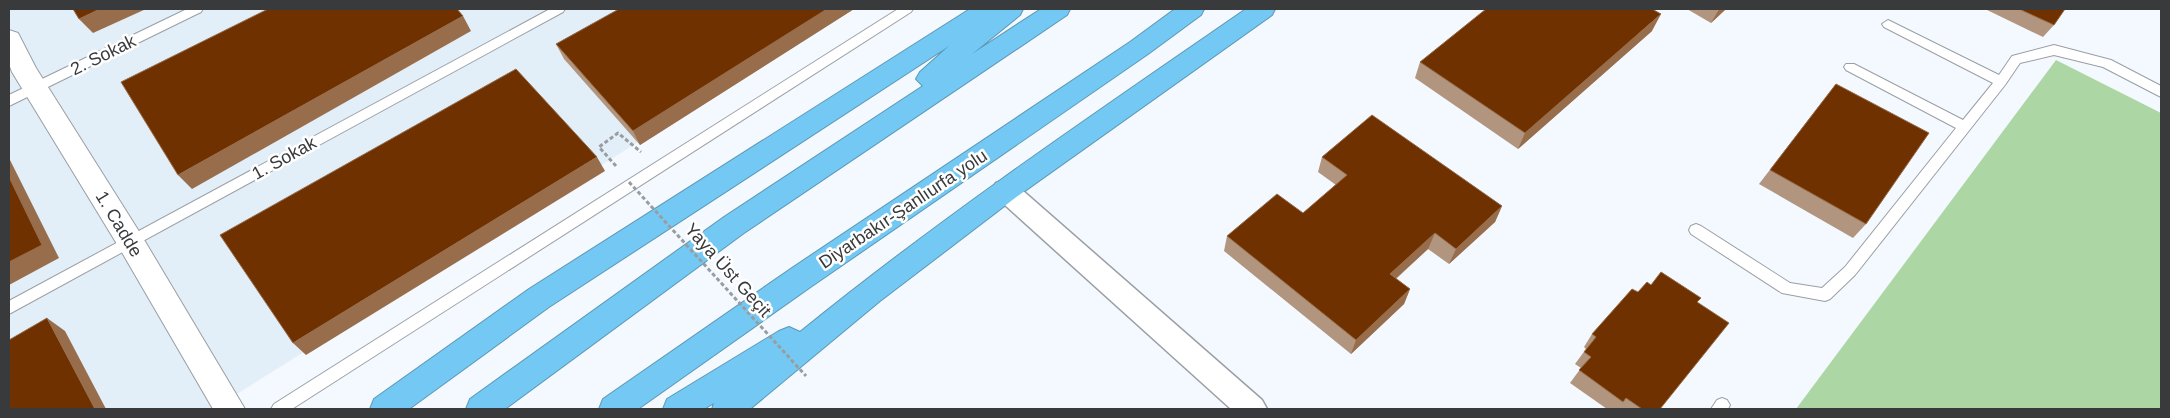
<svg xmlns="http://www.w3.org/2000/svg" width="2170" height="418" viewBox="0 0 2170 418" font-family="Helvetica,sans-serif">
<style>
.built{fill:#e2eef8}
.green{fill:#acd7a4}
.lines{fill:none;stroke-linecap:round;stroke-linejoin:round}
.lane-casing{stroke:#9a9fa4;stroke-width:2}
.street-casing{stroke:#9a9fa4;stroke-width:3}
.secondary-casing{stroke:#9a9fa4;stroke-width:2}
.highway-casing{stroke:#5e97b3;stroke-width:2}
.path{stroke:#999da0;stroke-width:3;stroke-dasharray:4 2.5;stroke-linecap:butt}
.lane{fill:#fff;fill-rule:evenodd}
.street{fill:#fff;fill-rule:evenodd}
.secondary{fill:#fff;fill-rule:evenodd}
.highway{fill:#73c9f3;fill-rule:evenodd}
.path-bridge{stroke:#999da0;stroke-width:3;stroke-dasharray:4 2.5;stroke-linecap:butt}
.wall{fill:#b1957f}
.shaded-wall{fill:#976d4c}
.building{fill:#6f3100;stroke:#976d4c}
.labels{text-anchor:middle;dominant-baseline:central;stroke-width:5;stroke-linejoin:round;paint-order:stroke}
.street-label{font-size:18px;fill:#383a3c;stroke:#fff}
</style>
<rect width="100%" height="100%" fill="#f3f9fe"/>
<path class="built" d="M 9,9 L 850,9 L 213,409 L 9,409 Z"/>
<path class="green" d="M 2056,60 L 2161,113 L 2161,409 L 1796,409 Z"/>
<g class="lines">
<g class="lane-casing">
<g id="lane">
<path d="M 187,9 L 203,9 L 201,12 L 9,106 L 9,95 Z"/>
<path d="M 550,9 L 565,9 L 563,12 L 9,314 L 9,301 Z"/>
<path d="M 898,9 L 913,9 L 911,12 L 292,409 L 271,409 L 274,404 Z"/>
<path d="M 1888,20 L 1999,75 L 2012,56 L 2054,45 L 2111,60 L 2161,86 L 2161,97 L 2103,67 L 2054,55 L 2020,63 L 2005,85 L 1855,275 L 1830,299 L 1825,301 L 1782,293 L 1691,234 L 1689,230 L 1691,226 L 1696,224 L 1701,226 L 1790,283 L 1822,288 L 1845,267 L 1956,128 L 1846,70 L 1844,67 L 1846,64 L 1854,64 L 1963,120 L 1993,83 L 1884,27 L 1882,24 Z"/>
<path d="M 1722,398 L 1727,400 L 1730,405 L 1728,409 L 1711,409 L 1717,400 Z"/>
</g>
</g>
<g class="street-casing">
<path id="street" d="M 1005,180 L 1014,183 L 1262,400 L 1267,409 L 1231,409 L 996,197 L 992,190 L 996,183 Z"/>
</g>
<g class="secondary-casing">
<path id="secondary" d="M 9,30 L 18,33 L 36,68 L 140,233 L 245,409 L 213,409 L 120,249 L 12,72 L 9,64 Z"/>
</g>
<g class="highway-casing">
<g id="highway">
<path d="M 970,9 L 1023,9 L 1020,15 L 972,54 L 1041,9 L 1070,9 L 1067,15 L 744,233 L 505,409 L 466,409 L 470,399 L 724,217 L 923,86 L 916,79 L 920,72 L 949,46 L 549,307 L 409,409 L 370,409 L 374,399 L 529,289 Z"/>
<path d="M 1175,9 L 1204,9 L 1201,15 L 1148,54 L 812,286 L 638,409 L 599,409 L 603,399 L 792,268 L 1130,42 Z"/>
<path d="M 1246,9 L 1275,9 L 1272,15 L 1015,198 L 880,301 L 750,409 L 712,409 L 714,403 L 704,409 L 663,409 L 667,399 L 779,331 L 789,327 L 800,332 C 943,216 1095,113 1246,9 Z"/>
</g>
</g>
<path class="path" d="M 616,166 L 599,147 L 618,133 L 641,152"/>
<use href="#lane" class="lane"/>
<use href="#street" class="street"/>
<use href="#secondary" class="secondary"/>
<use href="#highway" class="highway"/>
<path class="path-bridge" d="M 629,182 L 806,376"/>
</g>
<g class="wall">
<path d="M 619,9 L 854,9 L 640,145 L 564,59 L 556,44 Z"/>
<path d="M 1687,9 L 1726,9 L 1711,23 Z"/>
<path d="M 1985,9 L 2065,9 L 2054,25 L 2043,37 Z"/>
<path d="M 1652,31 L 1518,149 L 1415,78 L 1420,62 Z"/>
<path d="M 1836,84 L 1866,224 L 1853,238 L 1759,184 Z"/>
<path d="M 1322,157 L 1502,206 L 1495,222 L 1449,264 L 1428,249 L 1396,279 L 1410,289 L 1404,304 L 1351,354 L 1224,251 L 1227,236 L 1303,213 L 1336,185 L 1318,172 Z"/>
<path d="M 1651,285 L 1698,302 L 1660,409 L 1607,409 L 1570,383 L 1581,368 L 1575,364 L 1586,349 L 1584,347 L 1592,334 L 1638,292 Z"/>
</g>
<g class="shaded-wall">
<path d="M 100,9 L 146,9 L 93,33 L 79,19 Z"/>
<path d="M 827,9 L 854,9 L 640,145 L 633,131 Z"/>
<path d="M 1720,9 L 1726,9 L 1711,23 L 1718,11 Z"/>
<path d="M 1661,14 L 1652,31 L 1518,149 L 1525,133 Z"/>
<path d="M 463,16 L 471,31 L 192,189 L 178,175 Z"/>
<path d="M 597,157 L 605,171 L 306,355 L 293,343 Z"/>
<path d="M 9,158 L 59,258 L 9,285 Z"/>
<path d="M 1502,206 L 1495,222 L 1449,264 L 1456,249 Z"/>
<path d="M 1435,233 L 1428,249 L 1384,289 L 1390,274 Z"/>
<path d="M 1410,289 L 1404,304 L 1351,354 L 1356,340 Z"/>
<path d="M 47,318 L 65,331 L 106,409 L 95,409 Z"/>
</g>
<g class="building">
<path d="M 73,9 L 100,9 L 79,19 Z"/>
<path d="M 268,9 L 457,9 L 463,16 L 178,175 L 121,82 Z"/>
<path d="M 619,9 L 827,9 L 633,131 L 556,44 Z"/>
<path d="M 1486,9 L 1652,9 L 1661,14 L 1525,133 L 1420,62 Z"/>
<path d="M 2019,9 L 2065,9 L 2054,25 Z"/>
<path d="M 516,69 L 597,157 L 293,343 L 220,235 Z"/>
<path d="M 1836,84 L 1929,133 L 1866,224 L 1770,170 Z"/>
<path d="M 1372,115 L 1502,206 L 1456,249 L 1435,233 L 1390,274 L 1410,289 L 1356,340 L 1227,236 L 1277,194 L 1303,213 L 1347,175 L 1322,157 Z"/>
<path d="M 9,177 L 42,245 L 9,262 Z"/>
<path d="M 1661,272 L 1701,298 L 1697,302 L 1729,323 L 1660,409 L 1642,409 L 1626,398 L 1623,402 L 1579,370 L 1591,357 L 1584,352 L 1596,337 L 1592,334 L 1632,289 L 1638,292 L 1647,282 L 1651,285 Z"/>
<path d="M 47,318 L 95,409 L 9,409 L 9,340 Z"/>
</g>
<g class="labels">
<g class="street-label">
<text transform="translate(103 55) rotate(-26)">2. Sokak</text>
<text transform="translate(284 158) rotate(-29)">1. Sokak</text>
<text transform="translate(903 209) rotate(-34)">Diyarbakır-Şanlıurfa yolu</text>
<text transform="translate(119 224) rotate(59)">1. Cadde</text>
<text transform="translate(728 270) rotate(48)">Yaya Üst Geçit</text>
</g>
</g>
<rect width="2170" height="418" fill="none" stroke="#383a3c" stroke-width="20"/>
</svg>
